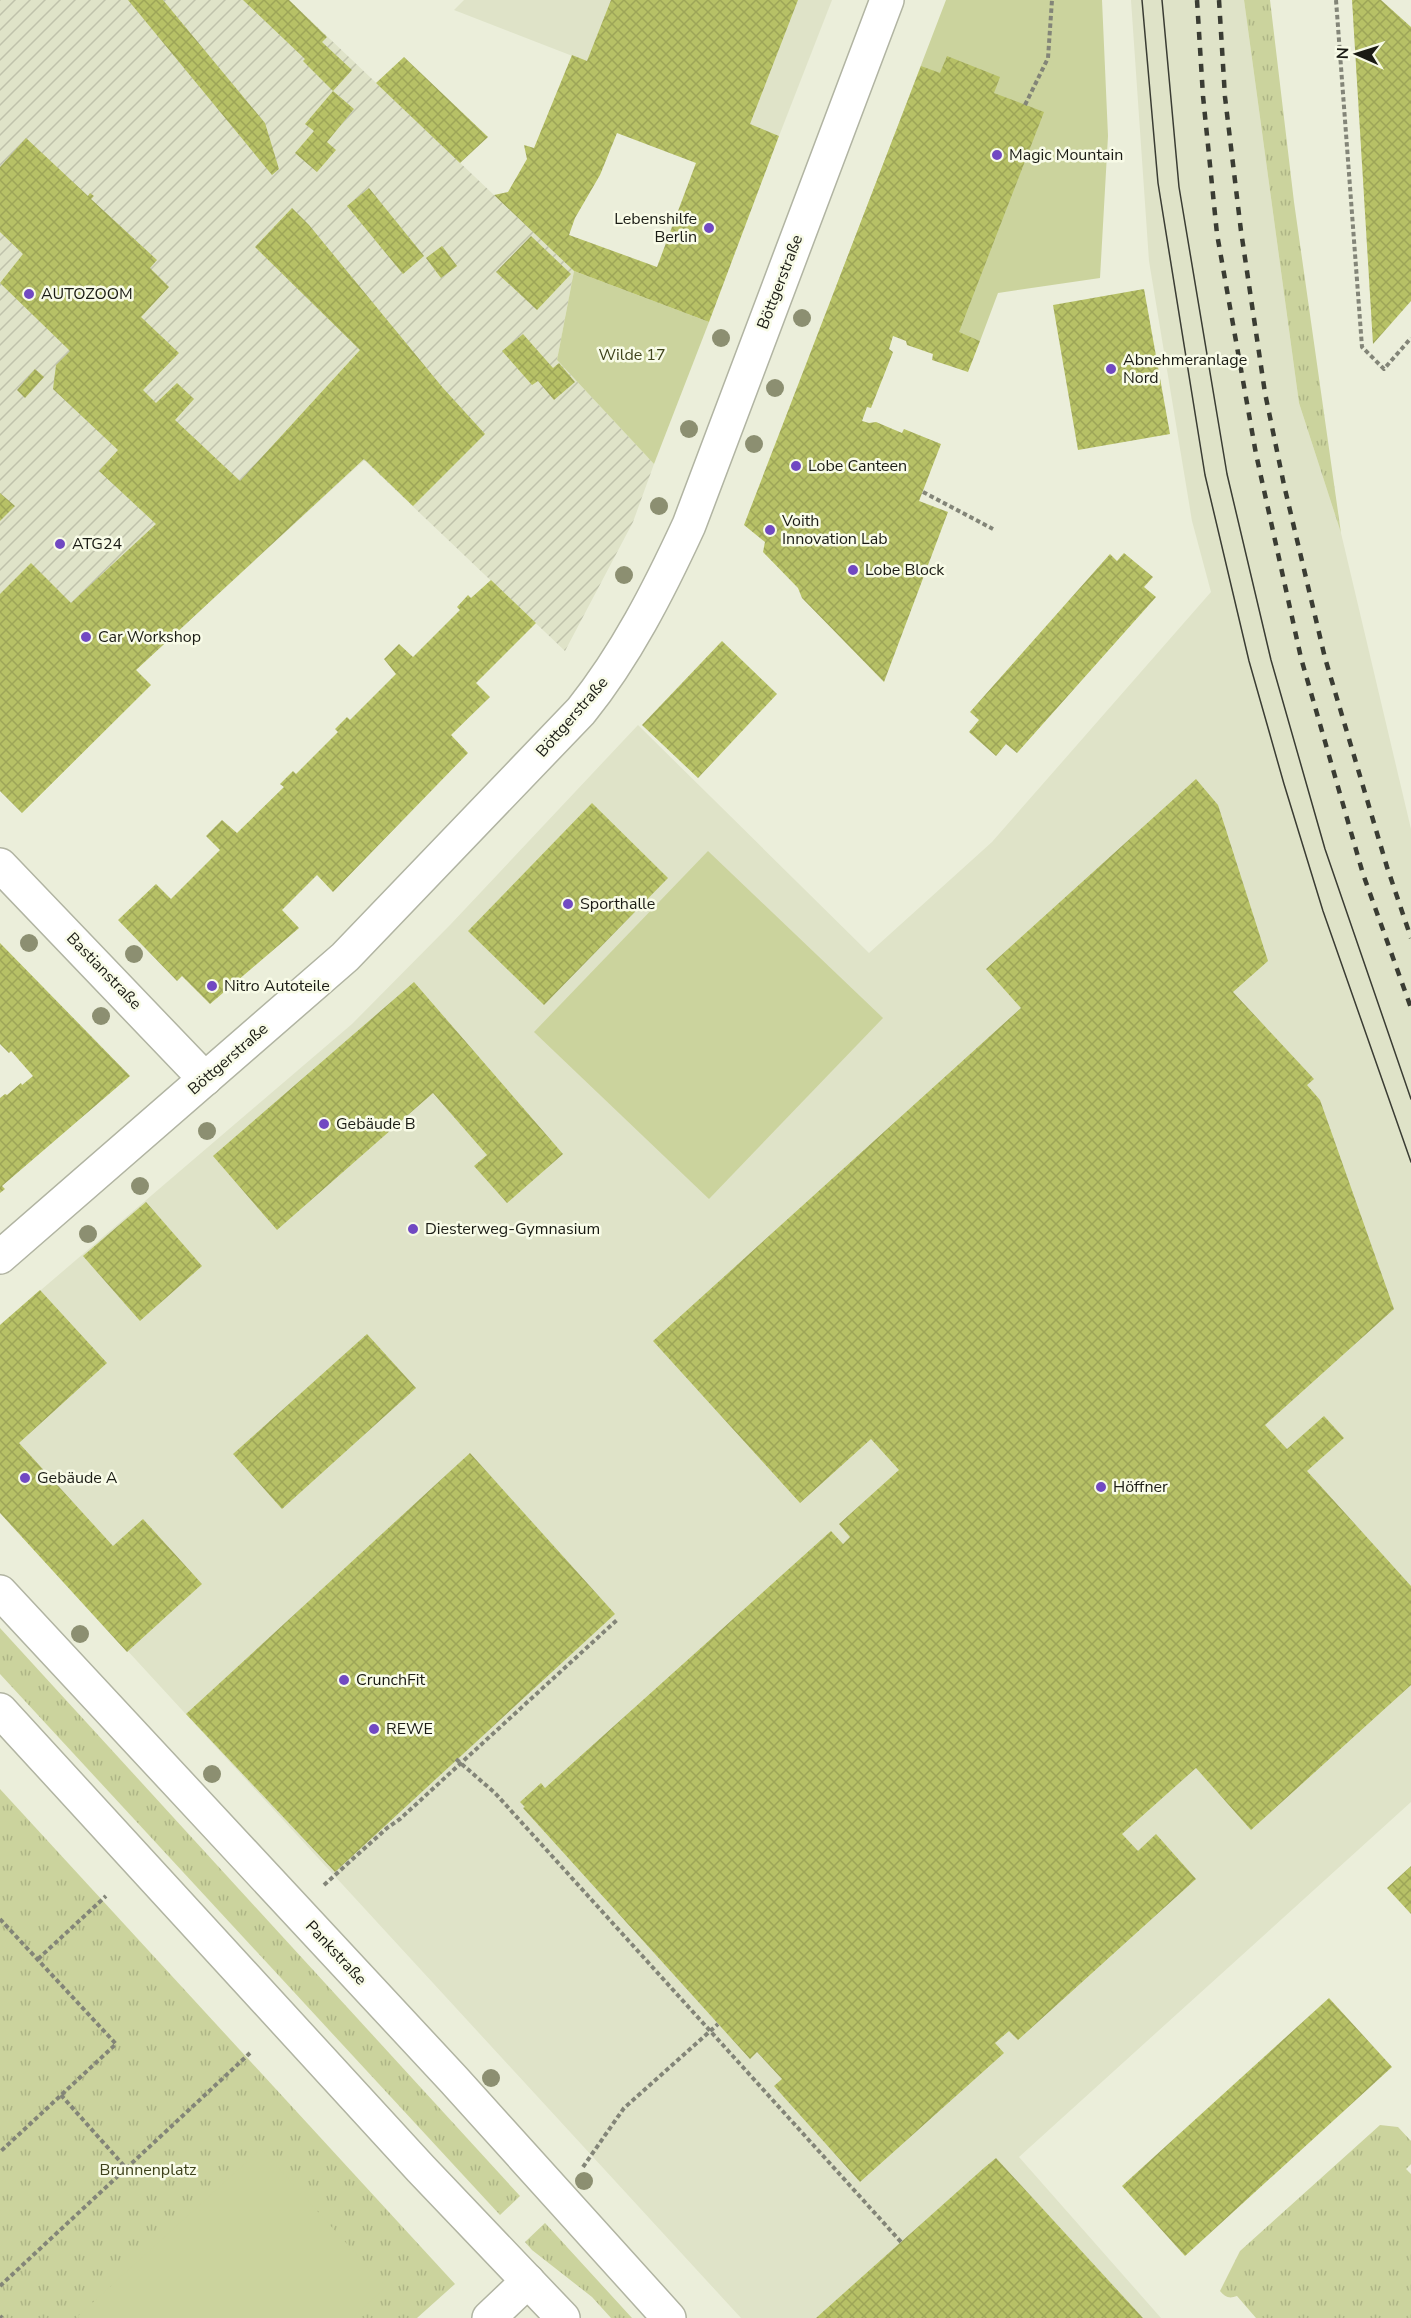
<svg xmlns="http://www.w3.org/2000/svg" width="1411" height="2318" viewBox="0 0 1411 2318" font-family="'Nunito Sans',sans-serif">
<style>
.built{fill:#dfe3c8}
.industrial{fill:url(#industrial-furrows)}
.grass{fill:url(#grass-tufts)}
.garden{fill:#cbd39d}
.building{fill:url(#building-cross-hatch);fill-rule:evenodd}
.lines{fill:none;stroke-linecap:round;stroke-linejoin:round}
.minor-casing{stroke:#b1b4a2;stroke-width:36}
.major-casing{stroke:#b1b4a2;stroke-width:36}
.path{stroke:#838578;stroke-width:4;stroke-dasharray:4.5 3;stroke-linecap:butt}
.minor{stroke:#fff;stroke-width:33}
.major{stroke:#fff;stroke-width:33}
.tram{stroke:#3a3c33;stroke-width:1.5}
.rail{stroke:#3a3c33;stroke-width:4.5;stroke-dasharray:8 8;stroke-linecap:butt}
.tree{fill:#8c8f71}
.poi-dot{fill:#7149c2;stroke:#f8fbe7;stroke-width:2}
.labels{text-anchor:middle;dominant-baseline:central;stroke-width:5;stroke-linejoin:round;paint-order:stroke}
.poi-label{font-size:16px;fill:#1a1b14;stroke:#f8fbe7;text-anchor:start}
.street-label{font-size:16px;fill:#1a1b14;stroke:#f8fbe7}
.park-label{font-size:16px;fill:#3e421b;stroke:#f8fbe7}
</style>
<defs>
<pattern id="industrial-furrows" width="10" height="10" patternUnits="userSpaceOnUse" patternTransform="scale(1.5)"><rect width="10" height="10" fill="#dfe3c8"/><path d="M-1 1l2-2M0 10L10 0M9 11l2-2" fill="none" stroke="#bfc2ab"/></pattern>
<pattern id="grass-tufts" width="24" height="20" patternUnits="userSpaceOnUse" patternTransform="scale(1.5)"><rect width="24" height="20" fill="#cbd39d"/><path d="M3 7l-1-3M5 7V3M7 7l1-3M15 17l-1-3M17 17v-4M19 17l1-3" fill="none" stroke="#aeb586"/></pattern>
<pattern id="building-cross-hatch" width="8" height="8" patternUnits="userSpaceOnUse" patternTransform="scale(1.5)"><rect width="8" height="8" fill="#b7c166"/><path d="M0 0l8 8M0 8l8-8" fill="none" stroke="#9da558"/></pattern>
</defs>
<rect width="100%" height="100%" fill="#ebeeda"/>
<g class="built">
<path d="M 464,0 L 832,0 L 779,136 L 454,10 Z"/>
<path d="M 1131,0 L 1244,0 L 1299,403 L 1341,533 L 1411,829 L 1411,1802 L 1019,2157 L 1161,2318 L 741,2318 L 0,1512 L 0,1325 L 352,1024 L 450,925 L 638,725 L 869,953 L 992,842 L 1211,592 L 1192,521 L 1149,261 Z"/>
</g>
<path class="industrial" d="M 0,0 L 289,0 L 574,271 L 557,360 L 654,464 L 633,522 L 565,651 L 364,460 L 136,670 L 151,685 L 22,813 L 0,791 Z"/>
<g class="grass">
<path d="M 1244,0 L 1270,0 L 1294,202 L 1341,533 L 1299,403 Z"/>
<path d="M 0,1628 L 520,2196 L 500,2215 L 0,1674 Z"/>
<path d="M 0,1789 L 455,2284 L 417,2318 L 0,2318 Z"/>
<path d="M 1380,2125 L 1398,2127 L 1411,2141 L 1411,2164 L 1406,2169 L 1411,2174 L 1411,2318 L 1256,2318 L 1237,2296 C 1229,2299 1225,2297 1220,2291 L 1240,2251 Z"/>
<path d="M 545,2223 L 632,2318 L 611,2318 L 592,2297 L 532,2250 L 525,2242 Z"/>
</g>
<g class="garden">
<path d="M 946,0 L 1102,0 L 1108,136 L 1100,278 L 998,293 L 980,341 L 836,287 Z"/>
<path d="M 574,271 L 709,322 L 654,464 L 557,360 Z"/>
<path d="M 708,851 L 883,1018 L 709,1199 L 534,1032 Z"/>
<path d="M 261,2149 L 386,2287 L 352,2318 L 79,2318 L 78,2316 Z"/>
</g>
<g class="building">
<path d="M 128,0 L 163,0 L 265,123 L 279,169 L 272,175 Z"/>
<path d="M 243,0 L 289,0 L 327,37 L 322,42 L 352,70 L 333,91 L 354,109 L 327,142 L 336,150 L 317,172 L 295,153 L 314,131 L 305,124 L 333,91 L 303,61 L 305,59 Z"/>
<path d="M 611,0 L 798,0 L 750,124 L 779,136 L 709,322 L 574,271 L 494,195 L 508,192 L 527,159 L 524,145 L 534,148 L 572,55 L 587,61 ZM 617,133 L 696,163 L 657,267 L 569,235 L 575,218 L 600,175 Z"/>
<path d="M 1352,0 L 1381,0 L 1411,27 L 1411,301 L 1373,344 Z"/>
<path d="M 947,56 L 1000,77 L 994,93 L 1044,112 L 959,332 L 980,341 L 968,372 L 932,360 L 933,354 L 907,345 L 906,341 L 893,336 L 889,349 L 893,352 L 871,408 L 867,407 L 862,421 L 869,423 L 876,422 L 902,433 L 904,429 L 941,444 L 919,501 L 948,512 L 884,682 L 802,598 L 798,588 L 763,552 L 765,542 L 744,525 L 921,66 L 940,73 Z"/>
<path d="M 404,57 L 488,137 L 460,163 L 376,83 Z"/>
<path d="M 26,138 L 88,196 L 90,193 L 94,196 L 91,199 L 157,260 L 150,268 L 169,287 L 141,317 L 179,353 L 143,390 L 156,403 L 177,383 L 194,399 L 175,420 L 240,481 L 360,350 L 255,247 L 292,208 L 309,225 L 443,388 L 485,434 L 413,506 L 364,459 L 136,670 L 151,685 L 22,813 L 0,791 L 0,594 L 31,563 L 71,603 L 156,524 L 99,471 L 118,450 L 53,389 L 56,365 L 70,351 L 0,283 L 23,254 L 0,232 L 0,167 Z"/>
<path d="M 369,188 L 424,256 L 403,274 L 347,206 Z"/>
<path d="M 531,236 L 571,274 L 537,310 L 496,272 Z"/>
<path d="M 442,246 L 457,266 L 441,278 L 426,258 Z"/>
<path d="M 1144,289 L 1170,434 L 1078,450 L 1053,305 Z"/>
<path d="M 523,334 L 553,368 L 559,363 L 575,382 L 554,400 L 538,381 L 532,385 L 502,351 Z"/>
<path d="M 35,369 L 44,377 L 25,398 L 17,390 Z"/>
<path d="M 0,493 L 15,506 L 0,521 Z"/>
<path d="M 1124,553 L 1153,577 L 1144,587 L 1156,597 L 1017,753 L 1006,744 L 996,756 L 969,732 L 979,720 L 970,712 L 1110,554 L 1117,561 Z"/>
<path d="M 491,580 L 536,623 L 476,683 L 490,697 L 451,735 L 468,753 L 333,892 L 317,875 L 282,910 L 299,928 L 210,1004 L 182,976 L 177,981 L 118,920 L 156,884 L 171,899 L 220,850 L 206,836 L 222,820 L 237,833 L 284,787 L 280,784 L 293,771 L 296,774 L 338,732 L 335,729 L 347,717 L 350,720 L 396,674 L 384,659 L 399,644 L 413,657 L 460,610 L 457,607 L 468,595 L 471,598 Z"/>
<path d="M 722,641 L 777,694 L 698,778 L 642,725 Z"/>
<path d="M 1196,779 L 1218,805 L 1268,961 L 1233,992 L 1314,1079 L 1307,1085 L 1320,1100 L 1394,1309 L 1265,1425 L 1287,1449 L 1324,1416 L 1344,1438 L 1307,1471 L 1411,1586 L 1411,1685 L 1251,1830 L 1196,1768 L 1122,1834 L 1138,1851 L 1156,1834 L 1196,1879 L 1018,2040 L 1009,2031 L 995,2043 L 1004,2053 L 860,2182 L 774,2086 L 782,2079 L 757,2052 L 750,2059 L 523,1808 L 525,1807 L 520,1802 L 541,1783 L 545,1788 L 831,1531 L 843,1544 L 850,1537 L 839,1524 L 899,1470 L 871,1439 L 800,1503 L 653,1341 L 1021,1008 L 986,969 Z"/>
<path d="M 592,803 L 668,878 L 544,1005 L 468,931 Z"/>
<path d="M 0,943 L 130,1076 L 2,1186 L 5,1189 L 0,1193 L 0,1098 L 5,1094 L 7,1095 L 21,1083 L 22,1085 L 33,1076 L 11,1051 L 9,1053 L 0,1044 Z"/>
<path d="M 414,982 L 563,1154 L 507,1203 L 474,1166 L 487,1155 L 433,1093 L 277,1230 L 213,1156 Z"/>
<path d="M 146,1202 L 202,1266 L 140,1321 L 83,1256 Z"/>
<path d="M 40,1290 L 107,1363 L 19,1443 L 113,1546 L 143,1519 L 202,1584 L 127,1652 L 0,1513 L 0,1325 Z"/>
<path d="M 367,1334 L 416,1388 L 282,1509 L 233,1454 Z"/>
<path d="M 470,1453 L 615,1614 L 335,1872 L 186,1714 Z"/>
<path d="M 1411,1866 L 1411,1914 L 1387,1888 Z"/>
<path d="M 1329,1998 L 1392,2067 L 1185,2256 L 1122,2186 Z"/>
<path d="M 996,2158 L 1143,2318 L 816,2318 L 985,2167 Z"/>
</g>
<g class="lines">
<g class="minor-casing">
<g id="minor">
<path d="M 0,865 L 205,1079"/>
<path d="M 0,1257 L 345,957 L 581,711 C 626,655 659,590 689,525 L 887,0"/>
<path d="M 489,2318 L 528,2281"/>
</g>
</g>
<g class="major-casing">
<g id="major">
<path d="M 0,1592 L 454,2080 L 669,2318"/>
<path d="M 0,1710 L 421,2169 L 563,2318"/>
</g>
</g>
<g class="path">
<path d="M 1336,0 L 1362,347 L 1384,369 L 1411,338"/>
<path d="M 1025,105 L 1048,58 L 1052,0"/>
<path d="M 923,492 L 993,529"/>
<path d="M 456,1759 L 495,1793 L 901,2242"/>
<path d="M 324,1885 L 387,1828 L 400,1819 L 618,1619"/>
<path d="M 0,1919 L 116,2044 L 0,2152"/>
<path d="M 38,1959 L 106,1896"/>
<path d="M 61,2095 L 126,2168"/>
<path d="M 583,2167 L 624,2108 L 718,2024"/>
<path d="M 0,2286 L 250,2053"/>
<path d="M 0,2316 L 2,2318"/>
</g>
<use href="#minor" class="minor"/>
<use href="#major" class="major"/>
<g class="tram">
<path d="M 1142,0 L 1158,183 L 1205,475 L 1249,661 L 1284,784 L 1323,911 L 1411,1162"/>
<path d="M 1162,0 L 1179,187 L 1227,474 L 1271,660 L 1325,849 L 1411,1099"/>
</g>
<g class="rail">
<path d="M 1197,0 L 1203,96 L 1217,234 L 1256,454 L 1301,658 L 1363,874 L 1411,1008"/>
<path d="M 1219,0 L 1225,97 L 1241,231 L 1265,393 L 1284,485 L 1325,658 L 1387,867 L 1411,938"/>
</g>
</g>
<g class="tree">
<circle cx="802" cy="318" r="9"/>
<circle cx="721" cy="338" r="9"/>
<circle cx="775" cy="388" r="9"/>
<circle cx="689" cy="429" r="9"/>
<circle cx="754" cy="444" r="9"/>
<circle cx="659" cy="506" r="9"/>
<circle cx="624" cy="575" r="9"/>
<circle cx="29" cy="943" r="9"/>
<circle cx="134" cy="954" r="9"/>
<circle cx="101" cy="1016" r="9"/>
<circle cx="207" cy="1131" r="9"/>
<circle cx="140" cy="1186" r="9"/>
<circle cx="88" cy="1234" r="9"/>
<circle cx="80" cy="1634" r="9"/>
<circle cx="212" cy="1774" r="9"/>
<circle cx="491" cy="2078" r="9"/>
<circle cx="584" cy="2181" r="9"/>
</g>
<g class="poi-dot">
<circle cx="997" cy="155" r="6"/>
<circle cx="709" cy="228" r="6"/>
<circle cx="29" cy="294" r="6"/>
<circle cx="1111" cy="369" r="6"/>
<circle cx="796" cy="466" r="6"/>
<circle cx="770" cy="530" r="6"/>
<circle cx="60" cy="544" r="6"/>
<circle cx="853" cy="570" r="6"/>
<circle cx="86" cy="637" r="6"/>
<circle cx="568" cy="904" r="6"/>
<circle cx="212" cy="986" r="6"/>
<circle cx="324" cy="1124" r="6"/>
<circle cx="413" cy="1229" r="6"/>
<circle cx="25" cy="1478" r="6"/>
<circle cx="1101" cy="1487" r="6"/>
<circle cx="344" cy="1680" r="6"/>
<circle cx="374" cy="1729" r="6"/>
</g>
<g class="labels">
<g class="poi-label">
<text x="1009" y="155">Magic Mountain</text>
<text x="697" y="219" text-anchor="end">Lebenshilfe<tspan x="697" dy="18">Berlin</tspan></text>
<text x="41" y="294">AUTOZOOM</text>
<text x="1123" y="360">Abnehmeranlage<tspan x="1123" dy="18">Nord</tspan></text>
<text x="808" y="466">Lobe Canteen</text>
<text x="782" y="521">Voith<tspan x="782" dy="18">Innovation Lab</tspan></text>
<text x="72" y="544">ATG24</text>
<text x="865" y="570">Lobe Block</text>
<text x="98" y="637">Car Workshop</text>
<text x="580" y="904">Sporthalle</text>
<text x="224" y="986">Nitro Autoteile</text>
<text x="336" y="1124">Gebäude B</text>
<text x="425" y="1229">Diesterweg-Gymnasium</text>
<text x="37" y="1478">Gebäude A</text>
<text x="1113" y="1487">Höffner</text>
<text x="356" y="1680">CrunchFit</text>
<text x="386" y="1729">REWE</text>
</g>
<g class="street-label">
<text transform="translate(780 282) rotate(-69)">Böttgerstraße</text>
<text transform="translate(572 717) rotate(-49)">Böttgerstraße</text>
<text transform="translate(104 971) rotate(46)">Bastianstraße</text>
<text transform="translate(228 1059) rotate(-41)">Böttgerstraße</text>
<text transform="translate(336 1953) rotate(47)">Pankstraße</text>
</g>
<g class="park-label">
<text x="632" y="355">Wilde 17</text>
<text x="148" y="2170">Brunnenplatz</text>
</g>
</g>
<g transform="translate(1357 54) rotate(273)" stroke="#f8fbe7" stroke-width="4.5" paint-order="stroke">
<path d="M0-4.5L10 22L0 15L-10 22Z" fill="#1a1b14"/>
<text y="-9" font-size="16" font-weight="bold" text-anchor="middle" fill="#1a1b14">N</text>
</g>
</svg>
